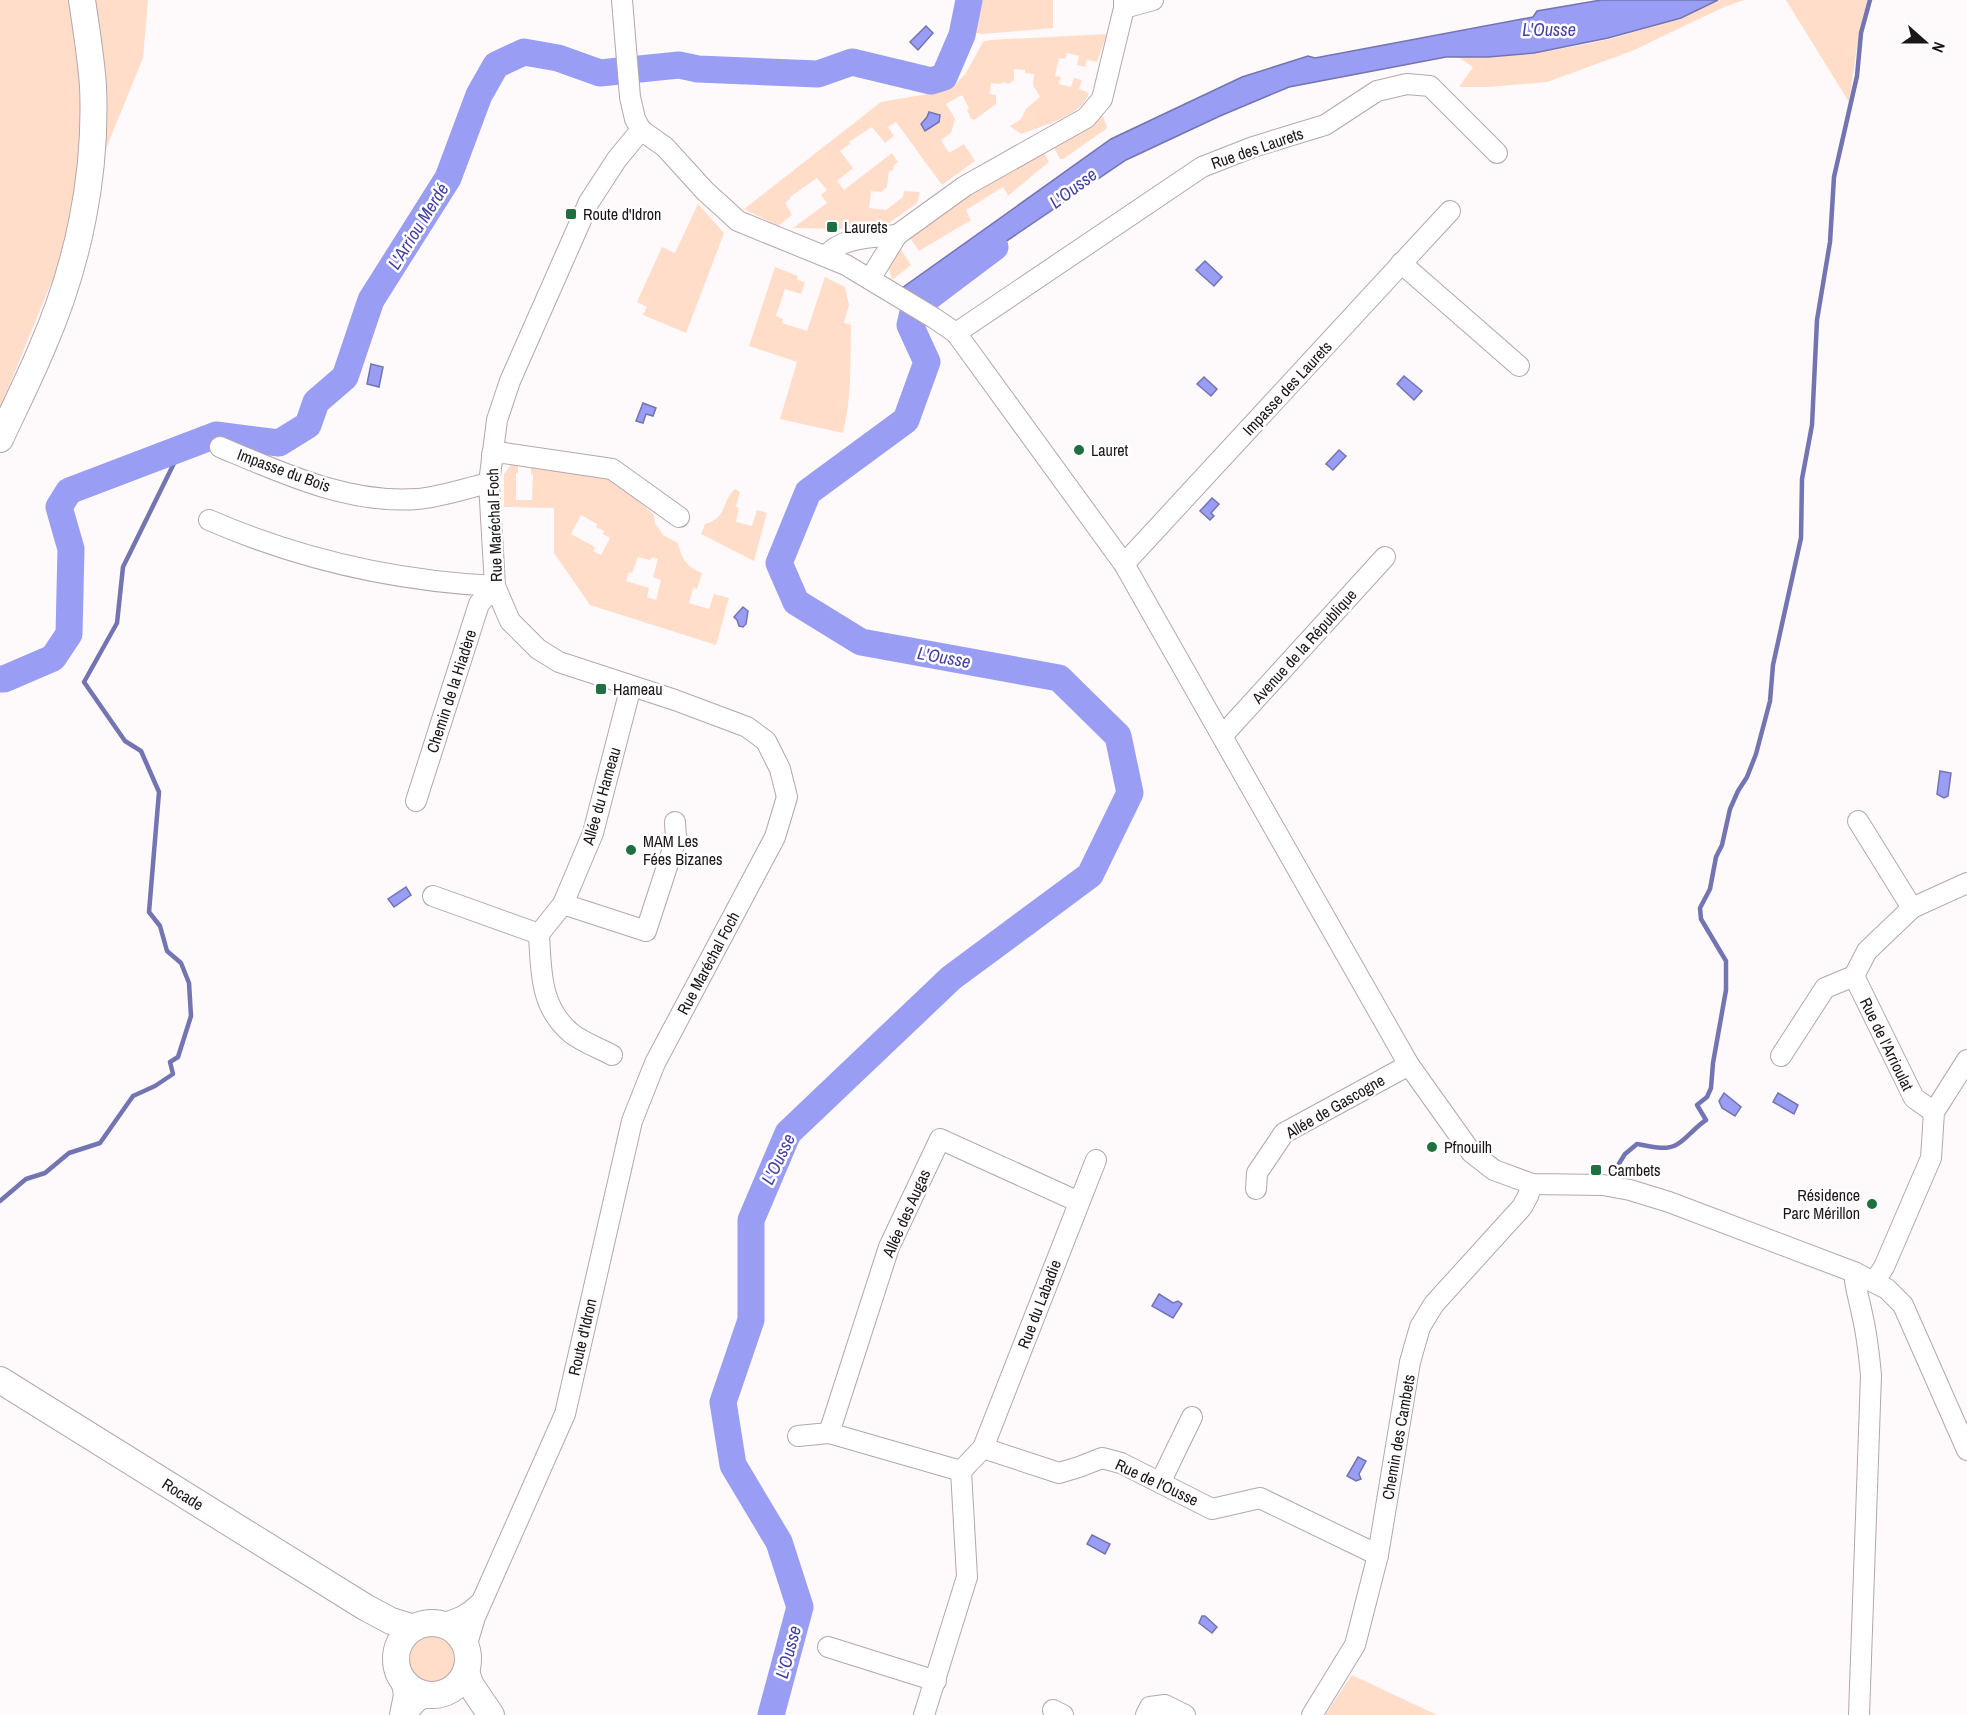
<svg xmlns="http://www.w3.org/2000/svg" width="1967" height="1715" viewBox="0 0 1967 1715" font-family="'Archivo Narrow',sans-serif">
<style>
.green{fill:#ffddc8;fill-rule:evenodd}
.water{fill:#999df3;stroke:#7374b2;stroke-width:1.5}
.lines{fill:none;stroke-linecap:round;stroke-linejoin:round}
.stream{stroke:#7374b2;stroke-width:4.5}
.river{stroke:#999df3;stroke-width:27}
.minor-casing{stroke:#b4a7ad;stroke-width:22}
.major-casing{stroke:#b4a7ad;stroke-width:28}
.minor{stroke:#fff;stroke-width:20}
.major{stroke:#fff;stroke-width:26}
.poi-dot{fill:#1e7040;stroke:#fff;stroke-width:2}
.labels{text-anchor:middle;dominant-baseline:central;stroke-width:5;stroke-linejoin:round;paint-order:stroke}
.street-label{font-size:16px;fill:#1b1619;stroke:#fff}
.poi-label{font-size:16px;fill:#1b1619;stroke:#fff;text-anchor:start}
.water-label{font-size:18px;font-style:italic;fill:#453fa1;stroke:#fff}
</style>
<rect width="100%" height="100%" fill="#fef9fb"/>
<g class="green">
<path d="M 0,0 L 148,0 L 143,58 L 0,408 Z"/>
<path d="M 980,0 L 1053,0 L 1053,28 L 983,34 L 974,33 Z"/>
<path d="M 1720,0 L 1744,0 L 1722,8 L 1632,51 L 1547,82 L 1488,87 L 1459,87 L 1473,67 L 1458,57 C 1487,55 1516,54 1544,51 C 1605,44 1664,25 1720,0 Z"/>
<path d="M 1786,0 L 1868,0 L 1859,32 L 1849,102 Z"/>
<path d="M 1107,34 L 1097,62 L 1087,60 L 1085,67 L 1077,65 L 1079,56 L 1067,53 L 1065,59 L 1059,58 L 1055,76 L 1061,77 L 1059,84 L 1071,87 L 1074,78 L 1082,80 L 1079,89 L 1089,93 C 1081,117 1043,125 1021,134 L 1010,126 L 1021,119 L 1026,109 L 1040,97 L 1033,85 L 1034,74 L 1025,73 L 1025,70 L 1014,69 L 1014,80 L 1009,84 L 1003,82 L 1000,84 L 991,83 L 990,94 L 996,95 L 996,104 L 974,120 L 971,119 L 967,110 L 969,108 L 962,95 L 946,104 L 955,119 L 951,133 L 941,140 L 949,153 L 964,144 L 975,161 L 942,185 L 896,122 L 888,127 L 894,136 L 885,143 L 872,127 L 849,142 L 850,144 L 840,151 L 853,168 L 837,181 L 844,190 L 892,153 L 898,162 L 894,165 L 893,171 L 889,171 L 887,187 L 881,192 L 871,191 L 869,208 L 886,210 L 903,197 L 904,191 L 920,192 L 917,203 L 889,223 L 875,227 L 847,229 L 793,228 L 827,203 L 821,195 L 827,190 L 817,178 L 790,197 L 790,199 L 785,203 L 792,215 L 778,226 L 744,209 L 881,102 L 933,93 L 956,84 L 966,73 L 983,42 L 990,40 Z"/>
<path d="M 1102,115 L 1107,126 L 1106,129 L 1063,159 L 1060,159 L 1053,146 Z"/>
<path d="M 1043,151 L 1049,162 L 1004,199 L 1008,195 L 1003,187 L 966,210 L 971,220 L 919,251 L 908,235 L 970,191 Z"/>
<path d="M 698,204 L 724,233 L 686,333 L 643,315 L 647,307 L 637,302 L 662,247 L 675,253 Z"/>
<path d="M 898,245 L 911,265 L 892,280 L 888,265 Z"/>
<path d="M 775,267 L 798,276 L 797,280 L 805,282 L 801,294 L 785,289 L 776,316 L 783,319 L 782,323 L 807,331 L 825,277 L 845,287 L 849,305 L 844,323 L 851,325 C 850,361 852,398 843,433 L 780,419 L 797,362 L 749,346 Z"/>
<path d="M 514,461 L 612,475 L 654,515 L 655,523 L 663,535 L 678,543 C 681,557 687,568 702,573 L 697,589 L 693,588 L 689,603 L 709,609 L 714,594 L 729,598 L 716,645 L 590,605 L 554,553 L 554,508 L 504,507 L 504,474 ZM 518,466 L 531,466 L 531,475 L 533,473 L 532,500 L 516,500 L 516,473 L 518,474 ZM 581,515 L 597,524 L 596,527 L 604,531 L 603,534 L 610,538 L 601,555 L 593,551 L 595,547 L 571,534 ZM 638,557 L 650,560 L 652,557 L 658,559 L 653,577 L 661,580 L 656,600 L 647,597 L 649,588 L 626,581 L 629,572 L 632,573 Z"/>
<path d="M 735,489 L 740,492 L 736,507 L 739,508 L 736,522 L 752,526 L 757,510 L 767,513 L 754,561 L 701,534 L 705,524 C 728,518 721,501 735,489 Z"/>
<circle cx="433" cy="1657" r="27"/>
<path d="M 1352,1675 L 1437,1715 L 1325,1715 Z"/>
</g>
<g class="water">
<path d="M 1601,0 L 1718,0 L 1681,18 L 1608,38 L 1534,53 L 1488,57 L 1446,57 L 1289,87 L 1220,116 L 1126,160 L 955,276 L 934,308 L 902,288 L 1111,139 L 1242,77 L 1308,56 L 1315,58 L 1533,17 L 1537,11 Z"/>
<path d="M 926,26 L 933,33 L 918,50 L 910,42 Z"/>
<path d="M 929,112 L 940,115 L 939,122 L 925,131 L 921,124 L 927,117 Z"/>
<path d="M 1205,261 L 1222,277 L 1214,286 L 1196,270 Z"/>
<path d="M 371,364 L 383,367 L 379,387 L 367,384 Z"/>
<path d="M 1404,376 L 1422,391 L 1414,400 L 1397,384 Z"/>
<path d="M 1204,377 L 1217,389 L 1211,396 L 1197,384 Z"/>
<path d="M 643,403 L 656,408 L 653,416 L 646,414 L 643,423 L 636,421 Z"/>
<path d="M 1339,450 L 1346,456 L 1333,470 L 1326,464 Z"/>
<path d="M 1212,498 L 1219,504 L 1211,513 L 1214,516 L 1210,520 L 1200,511 Z"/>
<path d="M 743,607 L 748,611 L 746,624 L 743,627 L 739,626 L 737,620 L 734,617 Z"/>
<path d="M 1940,771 L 1951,773 L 1948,796 L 1944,798 L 1937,794 Z"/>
<path d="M 406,887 L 411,895 L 394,907 L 388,899 Z"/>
<path d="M 1724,1093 L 1741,1107 L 1735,1116 L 1722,1108 L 1719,1101 Z"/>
<path d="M 1778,1093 L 1798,1105 L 1794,1114 L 1773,1102 Z"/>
<path d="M 1159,1294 L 1173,1303 L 1178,1301 L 1182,1304 L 1173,1318 L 1152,1306 Z"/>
<path d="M 1358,1457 L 1366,1461 L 1359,1474 L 1361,1479 L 1356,1481 L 1347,1476 Z"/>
<path d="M 1092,1535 L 1110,1544 L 1105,1554 L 1087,1544 Z"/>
<path d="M 1202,1616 L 1205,1616 L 1217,1627 L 1212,1633 L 1199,1623 Z"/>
</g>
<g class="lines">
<g class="stream">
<path d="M 1615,1170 L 1625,1154 L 1637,1144 C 1649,1146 1665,1151 1676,1145 C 1685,1141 1695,1127 1706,1120 L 1697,1105 L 1707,1097 L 1711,1088 L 1713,1063 L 1726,990 L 1726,961 L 1701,919 L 1700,908 L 1710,889 L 1716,857 L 1722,845 L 1730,809 L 1738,791 L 1747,777 L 1756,754 L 1770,701 L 1773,665 L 1801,538 L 1802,479 L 1812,425 L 1817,320 L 1830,242 L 1834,177 L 1857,76 L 1861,33 L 1870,0"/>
<path d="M 0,1201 L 26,1179 L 45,1173 L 69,1153 L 100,1143 L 133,1096 L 155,1086 L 173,1074 L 170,1062 L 178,1057 L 191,1016 L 189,983 L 181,963 L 167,951 L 160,926 L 149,912 L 159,792 L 141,751 L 125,741 L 84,682 L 117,623 L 123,567 L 181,449"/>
</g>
<g class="river">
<path d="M 0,679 L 4,679 L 53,658 L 69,634 L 71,549 L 59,507 L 69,491 L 216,435 L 279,443 L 308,425 L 316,402 L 345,377 L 371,300 L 448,178 L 479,95 L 496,65 L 524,52 L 558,58 L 600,73 L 679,65 L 698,69 L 818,74 L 852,62 L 931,81 L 944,77 L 962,35 L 969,0"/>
<path d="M 771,1715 L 800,1607 L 779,1542 L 733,1465 L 723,1402 L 751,1320 L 751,1220 L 788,1133 L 951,978 L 1090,875 L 1130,793 L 1118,736 L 1059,678 L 861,642 L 796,602 L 779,563 L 808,492 L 906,420 L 927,362 L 910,325 L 914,308 L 995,247"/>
</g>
<g class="minor-casing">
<g id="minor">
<path d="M 622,0 L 630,97 L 635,119 L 641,130"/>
<path d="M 1124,8 L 1153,0"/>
<path d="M 641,130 L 665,147 L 705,191 L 738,221 L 846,265 L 934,318 L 956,333 L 1124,564 L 1409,1065 L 1471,1152 L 1494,1170 L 1532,1184 L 1603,1185 L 1630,1190 L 1669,1202 L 1854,1272 L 1887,1289 L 1903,1305 L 1967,1450"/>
<path d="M 826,256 C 842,236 873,238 897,235"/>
<path d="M 1401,263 L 1519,366"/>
<path d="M 870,279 L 897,235 L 965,186 L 1086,118 L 1102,99 L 1124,8 L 1124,0"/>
<path d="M 956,333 L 1202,167 L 1253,147 L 1325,125 L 1377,91 L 1407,84 L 1430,86 L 1497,153"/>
<path d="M 220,447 C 282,473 348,504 417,499 C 441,497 466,488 489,483"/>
<path d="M 492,454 L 504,453 L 612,469 L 679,517"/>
<path d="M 209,520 C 301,560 395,581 495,586"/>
<path d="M 1124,564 L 1450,211"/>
<path d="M 1223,735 L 1385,557"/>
<path d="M 416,801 L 479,604 L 495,586"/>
<path d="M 1858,821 L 1912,908"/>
<path d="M 433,896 L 539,934"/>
<path d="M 563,904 L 646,931 L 676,839 L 675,822"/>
<path d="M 612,1055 C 599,1048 582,1042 571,1033 C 540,1007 541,971 539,934 L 563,904 L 593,833 L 631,686"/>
<path d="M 1781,1056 L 1825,988 L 1854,976"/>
<path d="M 1934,1112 L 1914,1098 L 1854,976 L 1867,951 L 1912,908 L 1967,883"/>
<path d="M 1256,1189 L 1257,1173 L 1284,1133 L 1409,1065"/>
<path d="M 1854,1272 C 1855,1288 1859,1298 1862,1314 C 1867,1334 1869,1354 1871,1375 L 1859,1715"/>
<path d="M 1874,1282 L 1884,1267 L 1931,1158 L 1934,1112 L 1967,1060"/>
<path d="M 829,1433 L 889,1247 L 940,1139 L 1079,1202"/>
<path d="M 798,1436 L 829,1433 L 961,1471 L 983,1448 L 1059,1473 L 1079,1467 L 1102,1458 L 1121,1463 L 1212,1509 L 1260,1498 L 1378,1555"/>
<path d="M 983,1448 L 1096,1160"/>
<path d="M 1161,1481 L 1192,1417"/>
<path d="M 440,1624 C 457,1620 468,1615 480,1603"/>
<path d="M 466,1647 L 475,1617 L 565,1414 L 632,1121 L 655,1063 L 775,837 L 787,797 L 780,769 L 766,741 L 747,727 L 675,700 L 559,662 L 538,649 L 510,621 L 495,586 L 489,483 L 497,420 L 510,381 L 589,202 L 617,159 L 641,130"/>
<path d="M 828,1647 L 936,1681"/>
<path d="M 1053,1710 L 1063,1715"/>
<path d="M 400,1715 L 404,1695 L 401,1679"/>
<path d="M 405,1715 L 417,1702 L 427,1695"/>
<path d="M 924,1715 L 967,1577 L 961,1471"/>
<path d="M 1146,1715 L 1150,1707 L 1165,1705 L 1185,1715"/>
<path d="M 1312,1715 L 1355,1645 L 1378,1555 L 1410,1362 L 1420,1327 L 1434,1304 L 1522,1207 L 1528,1196 L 1532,1184"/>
</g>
</g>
<g class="major-casing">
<g id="major">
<path d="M 0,439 C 14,409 29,379 42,348 C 78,266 97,175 93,86 C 91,57 86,28 82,0"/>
<path d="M 0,1380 L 365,1607 L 391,1621 L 414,1628"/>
<circle cx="432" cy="1659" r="36"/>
<path d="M 466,1671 L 470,1684 L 491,1715"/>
</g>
</g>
<use href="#minor" class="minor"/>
<use href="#major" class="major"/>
</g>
<g class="poi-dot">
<rect x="565" y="208" width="12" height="12" rx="3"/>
<rect x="826" y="221" width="12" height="12" rx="3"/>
<circle cx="1079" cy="450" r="6"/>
<rect x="595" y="683" width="12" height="12" rx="3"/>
<circle cx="631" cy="850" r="6"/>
<circle cx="1432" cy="1147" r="6"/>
<rect x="1590" y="1164" width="12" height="12" rx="3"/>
<circle cx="1872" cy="1204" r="6"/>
</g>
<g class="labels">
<g class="street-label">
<text transform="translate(1257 148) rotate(-19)">Rue des Laurets</text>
<text transform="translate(1287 388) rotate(-47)">Impasse des Laurets</text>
<text transform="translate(284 470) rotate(20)">Impasse du Bois</text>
<text transform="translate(494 525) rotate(-92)">Rue Maréchal Foch</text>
<text transform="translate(1304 646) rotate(-48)">Avenue de la République</text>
<text transform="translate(451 691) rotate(-72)">Chemin de la Hiadère</text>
<text transform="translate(601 796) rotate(-74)">Allée du Hameau</text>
<text transform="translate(708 963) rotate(-62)">Rue Maréchal Foch</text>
<text transform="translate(1887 1044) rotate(64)">Rue de l'Arrioulat</text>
<text transform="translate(1335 1106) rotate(-30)">Allée de Gascogne</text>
<text transform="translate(906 1213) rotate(-66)">Allée des Augas</text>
<text transform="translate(1039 1304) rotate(-69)">Rue du Labadie</text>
<text transform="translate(582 1337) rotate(-77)">Route d'Idron</text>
<text transform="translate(1398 1437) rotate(-80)">Chemin des Cambets</text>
<text transform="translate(1157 1482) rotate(25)">Rue de l'Ousse</text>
<text transform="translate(183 1494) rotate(32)">Rocade</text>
</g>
<g class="poi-label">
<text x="583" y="214">Route d'Idron</text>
<text x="844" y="227">Laurets</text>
<text x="1091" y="450">Lauret</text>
<text x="613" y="689">Hameau</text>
<text x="643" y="841">MAM Les<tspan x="643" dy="18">Fées Bizanes</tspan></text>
<text x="1444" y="1147">Pfnouilh</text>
<text x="1608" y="1170">Cambets</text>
<text x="1860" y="1195" text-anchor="end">Résidence<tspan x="1860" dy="18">Parc Mérillon</tspan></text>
</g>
<g class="water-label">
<text x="1549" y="29">L'Ousse</text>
<text transform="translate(1073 188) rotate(-37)">L'Ousse</text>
<text transform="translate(418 226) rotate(-58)">L'Arriou Merdé</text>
<text transform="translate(944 657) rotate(10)">L'Ousse</text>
<text transform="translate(778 1159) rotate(-64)">L'Ousse</text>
<text transform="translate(788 1652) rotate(-75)">L'Ousse</text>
</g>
</g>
<g transform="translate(1925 42) rotate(111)" stroke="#ffffff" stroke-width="4.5" paint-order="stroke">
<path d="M0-4.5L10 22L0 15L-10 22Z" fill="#1b1619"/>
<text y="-9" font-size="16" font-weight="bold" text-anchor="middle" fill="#1b1619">N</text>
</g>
</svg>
